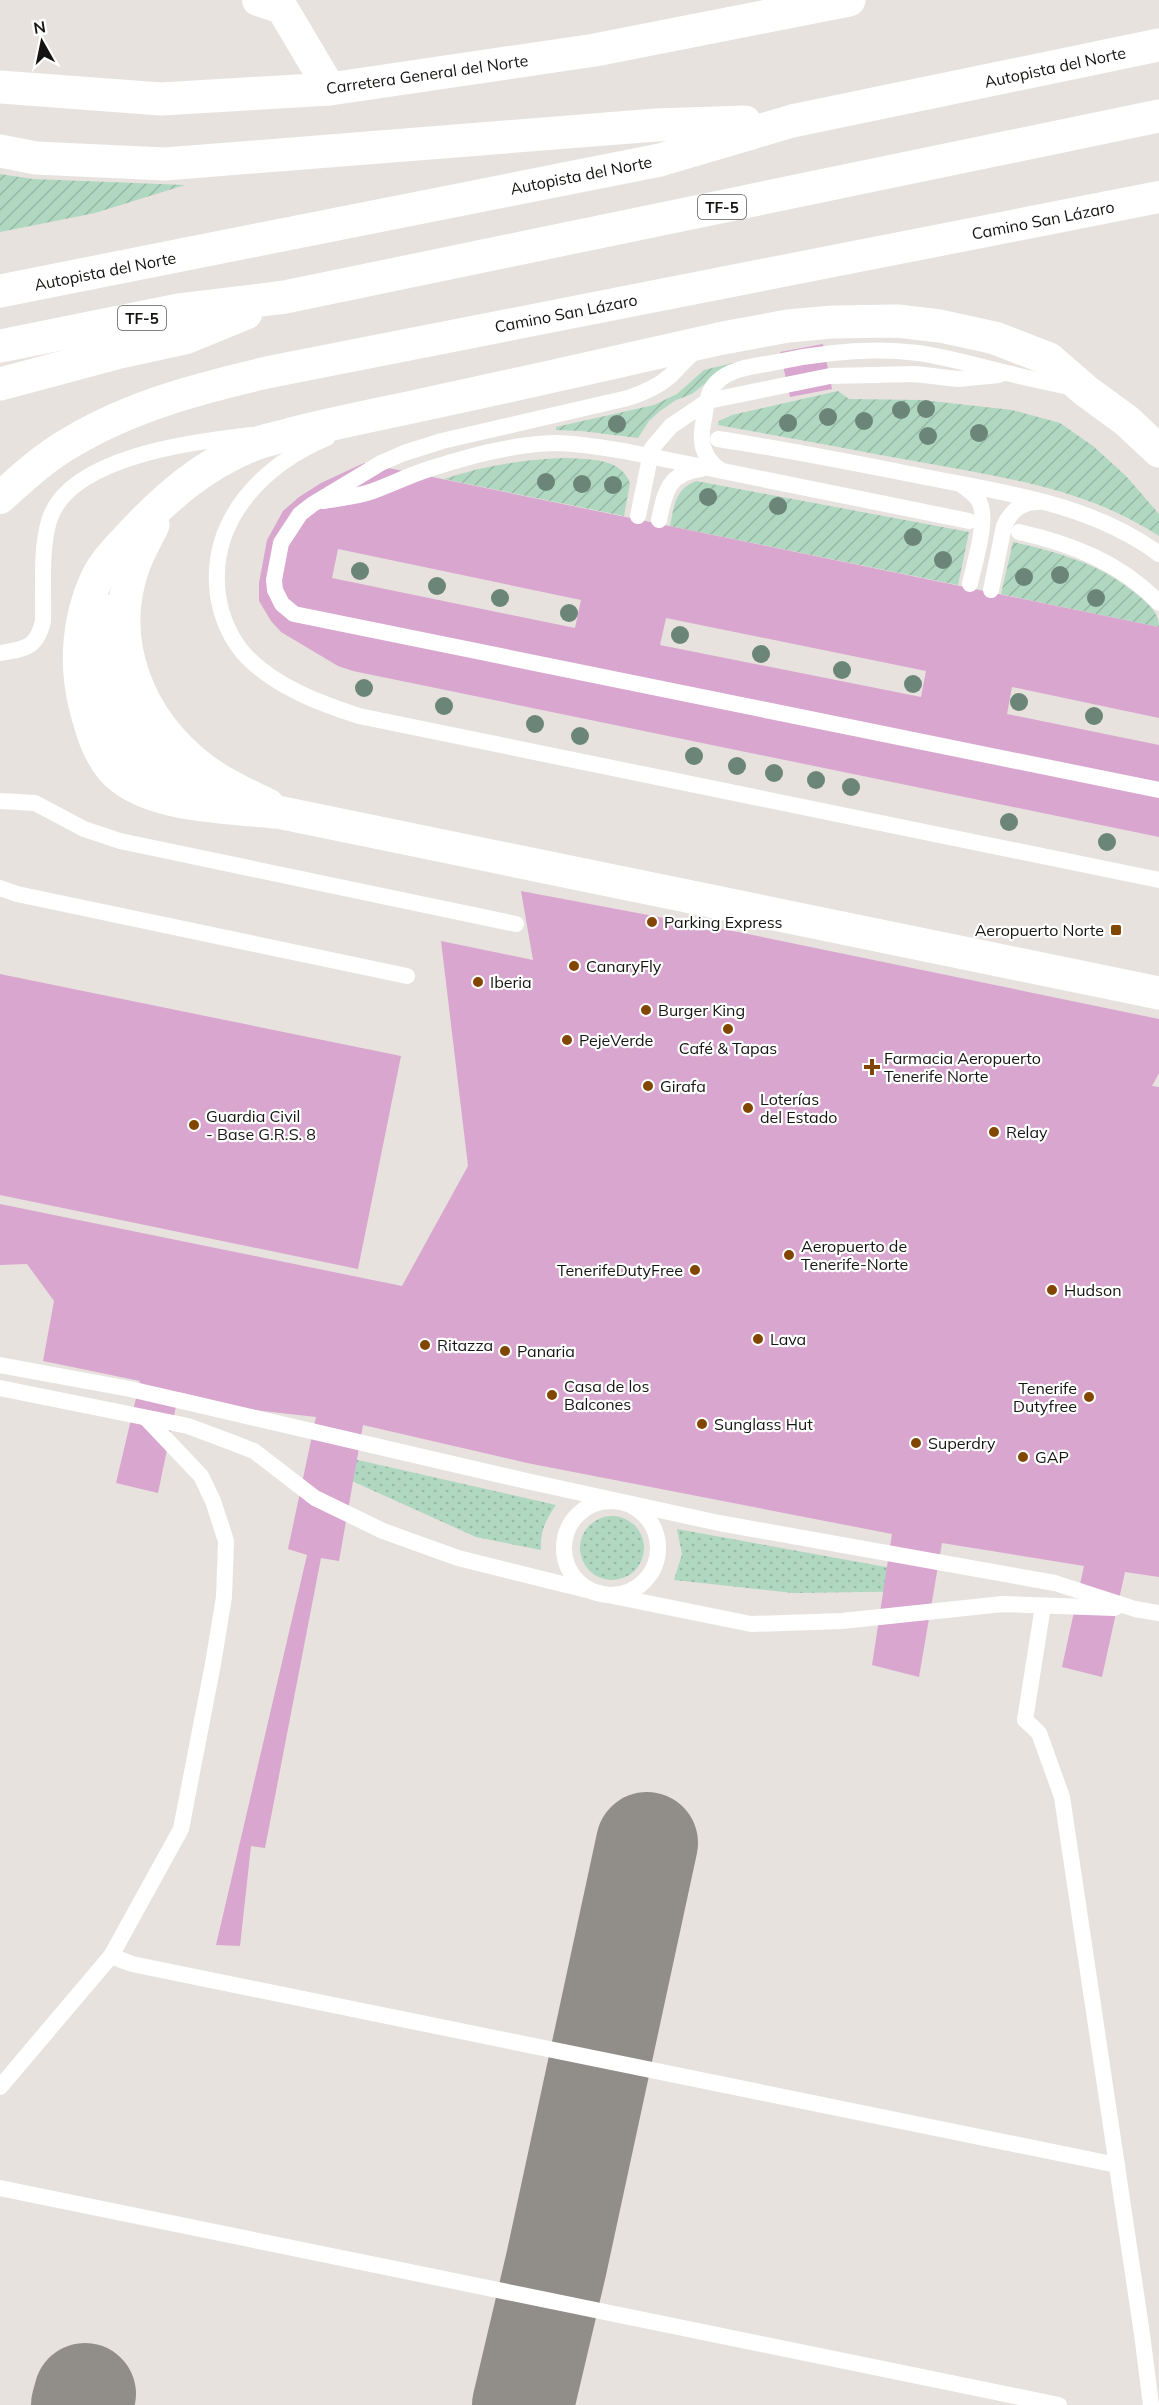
<svg xmlns="http://www.w3.org/2000/svg" width="1159" height="2405" viewBox="0 0 1159 2405" font-family="Mulish,sans-serif">
<style>
.grass{fill:url(#grass-dots)}
.garden{fill:url(#garden-furrows)}
.lines{fill:none;stroke-linecap:round;stroke-linejoin:round}
.taxiway{stroke:#918e8a;stroke-width:102}
.building{fill:#d9a6cf;fill-rule:evenodd}
.lane{stroke:#fff;stroke-width:16}
.street{stroke:#fff;stroke-width:32}
.secondary{stroke:#fff;stroke-width:33}
.highway{stroke:#fff;stroke-width:33}
.tree{fill:#6b8678}
.poi-dot{fill:#814600;stroke:#fff;stroke-width:2}
.labels{text-anchor:middle;dominant-baseline:central;stroke-width:4.5;stroke-linejoin:round;paint-order:stroke}
.shield{fill:#fff;stroke:#5b5a59;stroke-width:1.5}
.shield-label{font-size:15px;font-weight:bold;fill:#151412}
.street-label{font-size:16px;fill:#151412;stroke:#fff}
.poi-label{font-size:16px;fill:#151412;stroke:#fff;text-anchor:start}
</style>
<defs>
<pattern id="grass-dots" width="8" height="8" patternUnits="userSpaceOnUse" patternTransform="scale(1.5)"><rect width="8" height="8" fill="#b0d7c0"/><path d="M2 2h.1M6 6h.1" fill="none" stroke="#96b8a4" stroke-width="1.8" stroke-linecap="round"/></pattern>
<pattern id="garden-furrows" width="10" height="10" patternUnits="userSpaceOnUse" patternTransform="scale(1.5)"><rect width="10" height="10" fill="#b0d7c0"/><path d="M-1 1l2-2M0 10L10 0M9 11l2-2" fill="none" stroke="#96b8a4"/></pattern>
</defs>
<rect width="100%" height="100%" fill="#e7e2de"/>
<g class="grass">
<path d="M 349,1458 L 556,1505 C 545,1521 540,1531 541,1550 L 476,1537 L 352,1481 Z"/>
<circle cx="612" cy="1548" r="32"/>
<path d="M 677,1529 L 930,1575 L 933,1591 L 793,1593 L 674,1580 L 682,1554 Z"/>
</g>
<g class="garden">
<path d="M 0,174 L 33,179 L 185,185 L 95,213 L 0,232 Z"/>
<path d="M 733,363 L 733,365 L 722,370 L 692,394 L 676,400 L 660,411 L 649,421 L 638,438 L 582,431 L 556,430 L 556,427 L 654,405 L 677,394 L 704,370 Z"/>
<path d="M 838,391 L 849,399 L 922,400 L 1012,410 L 1060,423 L 1093,446 L 1126,476 L 1159,514 L 1159,536 C 1085,488 1006,478 920,462 C 853,450 785,437 718,425 L 719,421 L 732,415 Z"/>
<path d="M 567,458 C 590,460 620,457 630,483 L 624,516 L 444,479 C 484,466 524,459 567,458 Z"/>
<path d="M 696,481 L 969,532 L 958,585 L 670,526 C 674,506 675,489 696,481 Z"/>
<path d="M 1013,542 C 1061,553 1102,564 1140,597 C 1150,605 1159,614 1159,627 L 1001,594 Z"/>
</g>
<g class="lines">
<g class="taxiway">
<path d="M 82,2405 L 85,2394"/>
<path d="M 523,2405 L 556,2265 L 647,1843"/>
</g>
</g>
<g class="building">
<path d="M 823,344 L 832,389 L 790,397 L 780,352 Z"/>
<path d="M 364,463 L 1159,627 L 1159,718 L 1012,687 L 1007,714 L 1159,745 L 1159,837 L 353,671 L 338,666 L 281,632 L 271,621 L 259,601 L 259,583 L 267,540 L 283,511 L 299,497 L 321,483 ZM 338,549 L 581,600 L 575,628 L 332,578 ZM 666,618 L 926,671 L 921,697 L 660,645 Z"/>
<path d="M 521,891 L 738,932 L 1159,1019 L 1159,1073 L 1152,1086 L 1159,1087 L 1159,1577 L 1125,1572 L 1102,1677 L 1062,1667 L 1084,1566 L 942,1543 L 919,1677 L 872,1665 L 892,1534 L 527,1463 L 363,1425 L 339,1561 L 321,1558 L 265,1848 L 251,1846 L 240,1946 L 216,1945 L 307,1555 L 288,1549 L 316,1417 L 254,1410 L 179,1392 L 158,1493 L 116,1483 L 140,1381 L 43,1361 L 54,1301 L 27,1264 L 0,1265 L 0,1204 L 402,1286 L 468,1166 L 441,941 L 533,960 Z"/>
<path d="M 0,974 L 401,1056 L 358,1269 L 0,1195 Z"/>
</g>
<g class="lines">
<g class="lane">
<path d="M 698,349 C 687,357 680,367 670,376 C 658,387 643,393 628,398 L 442,441 L 404,453 L 381,463 L 313,504 L 300,514 L 281,543 L 274,580 L 275,590 L 282,604 L 294,614 L 1159,790"/>
<path d="M 327,438 C 263,465 208,520 218,595 C 221,617 231,640 246,656 C 276,687 319,703 359,716 L 1159,880"/>
<path d="M 718,439 C 784,449 849,462 915,475 C 998,492 1089,502 1159,554"/>
<path d="M 722,471 C 704,460 699,444 703,424 C 706,410 706,392 717,382 C 732,367 758,366 777,362 C 824,352 870,347 918,353 C 948,357 977,366 1007,373 C 1029,379 1051,383 1074,388"/>
<path d="M 962,485 C 968,490 975,494 979,501 C 989,520 974,563 970,584"/>
<path d="M 323,501 C 340,498 357,497 373,491 C 392,484 410,475 429,469 C 468,456 514,444 555,443 C 580,443 604,448 629,452 L 969,521"/>
<path d="M 638,516 L 652,448 L 671,426 L 708,401 L 830,376 L 915,374 L 958,379 L 999,375"/>
<path d="M 659,520 C 665,492 668,473 701,469"/>
<path d="M 1019,532 C 1072,544 1121,563 1159,603"/>
<path d="M 991,590 L 1004,526 C 1011,511 1021,502 1038,502"/>
<path d="M 0,653 C 25,649 37,648 43,621 C 44,589 40,552 49,521 C 68,456 194,442 251,435"/>
<path d="M 0,801 L 35,803 L 84,829 L 120,841 L 516,924"/>
<path d="M 0,888 L 17,894 L 407,976"/>
<path d="M 0,1365 L 130,1389 L 522,1480 L 719,1523 L 1055,1583 L 1135,1609 L 1159,1613"/>
<path d="M 0,1388 L 188,1426 L 236,1444 L 254,1451 L 315,1498 L 383,1531 L 458,1558 L 603,1594 L 751,1624 L 842,1621 L 1003,1604 L 1115,1608"/>
<circle cx="611" cy="1548" r="47"/>
<path d="M 1043,1606 L 1025,1720 L 1039,1733 L 1062,1797 L 1142,2334 L 1151,2405"/>
<path d="M 111,1956 L 132,1964 L 1117,2165"/>
<path d="M 0,2087 L 111,1956 L 181,1829 L 213,1664 L 224,1597 L 226,1541 L 213,1501 L 201,1476 L 146,1418"/>
<path d="M 0,2188 L 1059,2405"/>
</g>
<g class="street">
<path d="M 258,0 L 282,8 L 330,89"/>
<path d="M 0,498 C 23,477 46,456 73,441 C 134,405 201,388 269,372 L 1159,197"/>
</g>
<g class="secondary">
<path d="M 0,87 L 161,99 L 330,89 L 595,50 L 849,0"/>
<path d="M 153,525 C 147,537 140,550 135,562 C 105,641 139,721 204,770 C 223,784 246,795 268,805"/>
<path d="M 105,611 C 90,686 125,764 198,792"/>
<path d="M 253,807 L 1159,993"/>
<path d="M 273,812 C 226,807 145,807 112,769 C 97,751 91,728 85,705 C 75,665 78,619 96,580 C 103,564 116,551 128,538 C 164,499 201,466 250,446 C 263,440 278,438 291,434 C 336,422 381,414 426,404 C 525,383 624,360 723,338 L 788,326 L 832,322 L 897,321 L 940,326 L 995,338 L 1049,359 L 1086,391 L 1127,421 L 1159,451"/>
</g>
<g class="highway">
<path d="M 0,151 L 36,158 L 165,164 L 656,125 L 745,122"/>
<path d="M 0,291 L 660,160 L 792,121 L 1159,45"/>
<path d="M 0,346 L 179,310 L 285,297 L 1159,116"/>
<path d="M 0,384 L 116,353 L 185,338 L 246,313"/>
</g>
</g>
<g class="tree">
<circle cx="926" cy="409" r="9"/>
<circle cx="901" cy="410" r="9"/>
<circle cx="828" cy="417" r="9"/>
<circle cx="864" cy="421" r="9"/>
<circle cx="788" cy="423" r="9"/>
<circle cx="617" cy="424" r="9"/>
<circle cx="979" cy="433" r="9"/>
<circle cx="928" cy="436" r="9"/>
<circle cx="546" cy="482" r="9"/>
<circle cx="582" cy="484" r="9"/>
<circle cx="613" cy="485" r="9"/>
<circle cx="708" cy="497" r="9"/>
<circle cx="778" cy="506" r="9"/>
<circle cx="913" cy="537" r="9"/>
<circle cx="943" cy="560" r="9"/>
<circle cx="360" cy="571" r="9"/>
<circle cx="1060" cy="575" r="9"/>
<circle cx="1024" cy="577" r="9"/>
<circle cx="437" cy="586" r="9"/>
<circle cx="500" cy="598" r="9"/>
<circle cx="1096" cy="598" r="9"/>
<circle cx="569" cy="613" r="9"/>
<circle cx="680" cy="635" r="9"/>
<circle cx="761" cy="654" r="9"/>
<circle cx="842" cy="670" r="9"/>
<circle cx="913" cy="684" r="9"/>
<circle cx="364" cy="688" r="9"/>
<circle cx="1019" cy="702" r="9"/>
<circle cx="444" cy="706" r="9"/>
<circle cx="1094" cy="716" r="9"/>
<circle cx="535" cy="724" r="9"/>
<circle cx="580" cy="736" r="9"/>
<circle cx="694" cy="756" r="9"/>
<circle cx="737" cy="766" r="9"/>
<circle cx="774" cy="773" r="9"/>
<circle cx="816" cy="780" r="9"/>
<circle cx="851" cy="787" r="9"/>
<circle cx="1009" cy="822" r="9"/>
<circle cx="1107" cy="842" r="9"/>
</g>
<g class="poi-dot">
<circle cx="652" cy="922" r="6"/>
<rect x="1110" y="924" width="12" height="12" rx="3"/>
<circle cx="574" cy="966" r="6"/>
<circle cx="478" cy="982" r="6"/>
<circle cx="646" cy="1010" r="6"/>
<circle cx="728" cy="1029" r="6"/>
<circle cx="567" cy="1040" r="6"/>
<path d="M869 1058h6v6h6v6h-6v6h-6v-6h-6v-6h6z"/>
<circle cx="648" cy="1086" r="6"/>
<circle cx="748" cy="1108" r="6"/>
<circle cx="194" cy="1125" r="6"/>
<circle cx="994" cy="1132" r="6"/>
<circle cx="789" cy="1255" r="6"/>
<circle cx="695" cy="1270" r="6"/>
<circle cx="1052" cy="1290" r="6"/>
<circle cx="758" cy="1339" r="6"/>
<circle cx="425" cy="1345" r="6"/>
<circle cx="505" cy="1351" r="6"/>
<circle cx="552" cy="1395" r="6"/>
<circle cx="1089" cy="1397" r="6"/>
<circle cx="702" cy="1424" r="6"/>
<circle cx="916" cy="1443" r="6"/>
<circle cx="1023" cy="1457" r="6"/>
</g>
<g class="labels">
<g class="shield">
<rect x="698" y="195" width="48" height="24" rx="4.5"/>
<rect x="118" y="306" width="48" height="24" rx="4.5"/>
</g>
<g class="shield-label">
<text x="722" y="207">TF-5</text>
<text x="142" y="318">TF-5</text>
</g>
<g class="street-label">
<text transform="translate(1055 67) rotate(-12)">Autopista del Norte</text>
<text transform="translate(427 74) rotate(-8)">Carretera General del Norte</text>
<text transform="translate(581 175) rotate(-11)">Autopista del Norte</text>
<text transform="translate(1043 220) rotate(-11)">Camino San Lázaro</text>
<text transform="translate(105 271) rotate(-11)">Autopista del Norte</text>
<text transform="translate(566 313) rotate(-11)">Camino San Lázaro</text>
</g>
<g class="poi-label">
<text x="664" y="922">Parking Express</text>
<text x="1104" y="930" text-anchor="end">Aeropuerto Norte</text>
<text x="586" y="966">CanaryFly</text>
<text x="490" y="982">Iberia</text>
<text x="658" y="1010">Burger King</text>
<text x="579" y="1040">PejeVerde</text>
<text x="728" y="1048" text-anchor="middle">Café &amp; Tapas</text>
<text x="884" y="1058">Farmacia Aeropuerto<tspan x="884" dy="18">Tenerife Norte</tspan></text>
<text x="660" y="1086">Girafa</text>
<text x="760" y="1099">Loterías<tspan x="760" dy="18">del Estado</tspan></text>
<text x="206" y="1116">Guardia Civil<tspan x="206" dy="18">- Base G.R.S. 8</tspan></text>
<text x="1006" y="1132">Relay</text>
<text x="801" y="1246">Aeropuerto de<tspan x="801" dy="18">Tenerife-Norte</tspan></text>
<text x="683" y="1270" text-anchor="end">TenerifeDutyFree</text>
<text x="1064" y="1290">Hudson</text>
<text x="770" y="1339">Lava</text>
<text x="437" y="1345">Ritazza</text>
<text x="517" y="1351">Panaria</text>
<text x="564" y="1386">Casa de los<tspan x="564" dy="18">Balcones</tspan></text>
<text x="1077" y="1388" text-anchor="end">Tenerife<tspan x="1077" dy="18">Dutyfree</tspan></text>
<text x="714" y="1424">Sunglass Hut</text>
<text x="928" y="1443">Superdry</text>
<text x="1035" y="1457">GAP</text>
</g>
</g>
<g transform="translate(42 42) rotate(351)" stroke="#ffffff" stroke-width="4.5" paint-order="stroke">
<path d="M0-4.5L10 22L0 15L-10 22Z" fill="#151412"/>
<text y="-9" font-size="16" font-weight="bold" text-anchor="middle" fill="#151412">N</text>
</g>
</svg>
